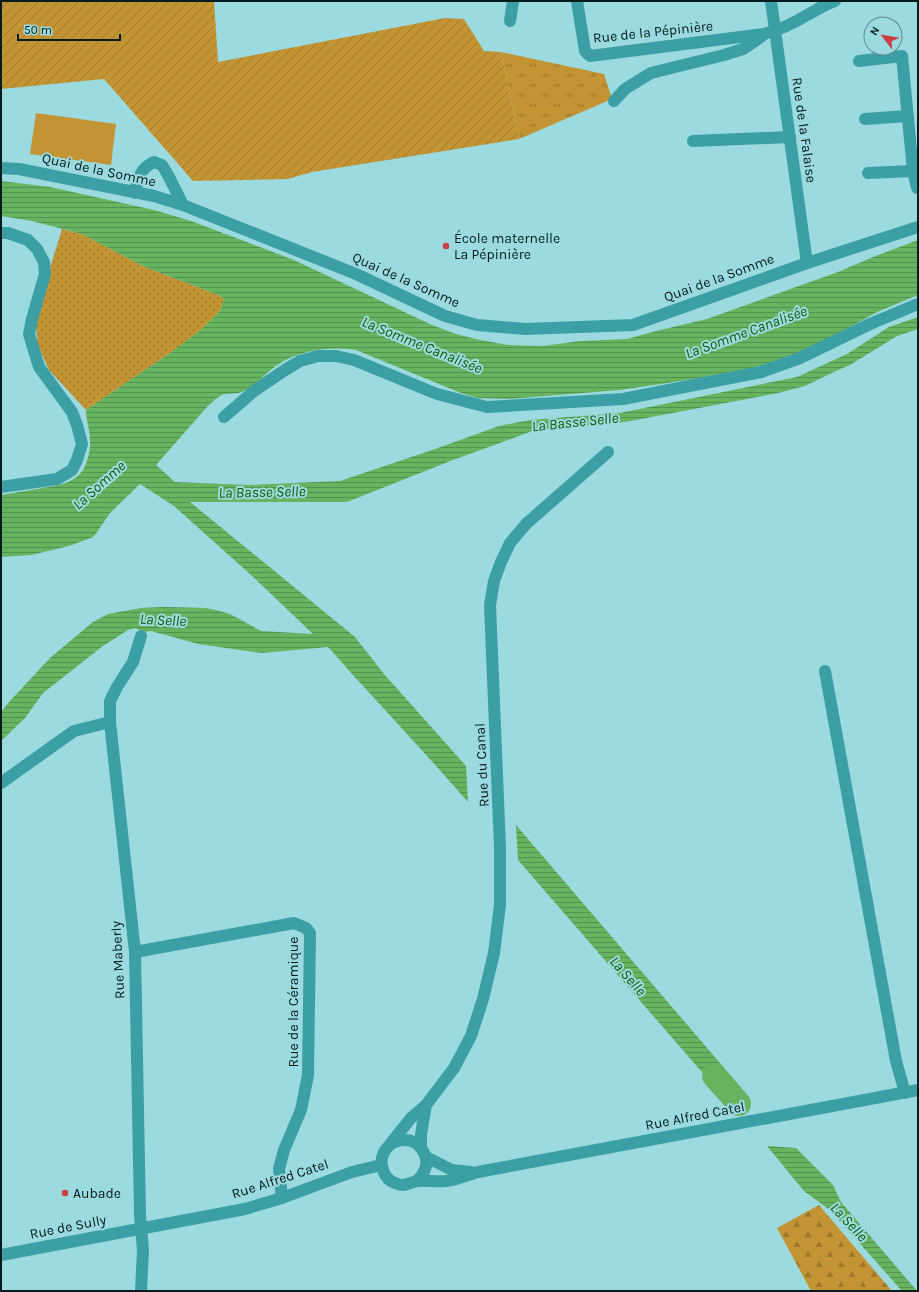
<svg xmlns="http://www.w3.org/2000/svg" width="919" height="1292" viewBox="0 0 919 1292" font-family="Karla,sans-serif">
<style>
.grass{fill:url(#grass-tufts)}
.forest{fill:url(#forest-firs)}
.park{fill:url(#park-dots)}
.garden{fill:url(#garden-furrows)}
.pitch{fill:#c39433}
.water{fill:url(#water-rules)}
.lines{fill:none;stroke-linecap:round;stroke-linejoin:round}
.river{stroke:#66b45f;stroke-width:24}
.minor{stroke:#3c9fa6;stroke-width:12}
.poi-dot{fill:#cc3d44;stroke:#9bdadf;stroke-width:1.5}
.labels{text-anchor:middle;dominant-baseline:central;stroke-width:4;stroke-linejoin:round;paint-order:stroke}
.street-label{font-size:14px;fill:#021b1d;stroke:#9bdadf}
.poi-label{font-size:14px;fill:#021b1d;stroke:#9bdadf;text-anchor:start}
.water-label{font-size:15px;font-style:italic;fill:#0c5f06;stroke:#9bdadf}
</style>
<defs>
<pattern id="grass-tufts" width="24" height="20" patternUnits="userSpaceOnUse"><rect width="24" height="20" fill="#c39433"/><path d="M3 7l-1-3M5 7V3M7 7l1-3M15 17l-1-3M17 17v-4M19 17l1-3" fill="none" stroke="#9c782b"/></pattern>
<pattern id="forest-firs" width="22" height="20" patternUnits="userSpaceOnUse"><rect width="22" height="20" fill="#c39433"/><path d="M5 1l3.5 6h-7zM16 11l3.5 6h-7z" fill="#9c782b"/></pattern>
<pattern id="park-dots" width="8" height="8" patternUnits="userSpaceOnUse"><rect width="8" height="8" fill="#c39433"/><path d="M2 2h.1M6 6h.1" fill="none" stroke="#9c782b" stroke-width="1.8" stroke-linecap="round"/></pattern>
<pattern id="garden-furrows" width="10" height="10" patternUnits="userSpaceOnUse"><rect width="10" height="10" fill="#c39433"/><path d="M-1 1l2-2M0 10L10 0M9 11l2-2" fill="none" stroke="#9c782b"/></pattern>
<pattern id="water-rules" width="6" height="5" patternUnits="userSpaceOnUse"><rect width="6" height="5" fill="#66b45f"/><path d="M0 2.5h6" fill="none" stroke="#52924e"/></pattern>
</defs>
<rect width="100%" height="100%" fill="#9bdadf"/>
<path class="grass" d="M 501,52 L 604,74 L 612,99 L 519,139 Z"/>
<path class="forest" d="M 819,1205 L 892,1291 L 811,1291 L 777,1228 Z"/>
<path class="park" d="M 62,229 L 82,234 L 145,267 L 221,296 L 224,300 L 223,303 L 220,311 L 201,330 L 173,351 L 86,410 L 49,370 L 38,346 L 35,317 Z"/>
<path class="garden" d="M 1,1 L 214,1 L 218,62 L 445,18 L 464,19 L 484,51 L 501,52 L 519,139 L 312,172 L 288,179 L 193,181 L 104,79 L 1,89 Z"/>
<path class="pitch" d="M 36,113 L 116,124 L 111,165 L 30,154 Z"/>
<g class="water">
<path d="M 1,181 L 50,187 L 154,210 L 191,221 L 294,260 L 432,325 L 456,334 L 480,340 L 508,345 L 543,346 L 580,341 L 627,339 L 656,331 L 707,319 L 838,272 L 873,257 L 918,240 L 918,295 L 877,312 L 789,361 L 694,379 L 620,390 L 507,399 L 478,398 L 461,393 L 356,350 C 329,346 300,350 277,365 C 266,373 256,385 244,391 C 237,395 227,392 220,396 C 209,403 201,414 192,424 C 180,438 168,451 156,465 L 175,482 L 248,485 L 340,481 L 438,448 L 499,426 L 530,420 L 620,413 L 797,377 L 847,354 L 889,327 L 918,317 L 918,329 L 897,336 L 850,365 L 836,371 L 805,386 L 778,393 L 625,422 L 535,430 L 453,460 L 347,502 L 190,502 L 355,637 L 384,674 L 466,766 L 468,802 C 422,749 374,699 328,647 L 262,653 L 198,644 L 151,631 L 144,632 L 135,628 L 128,630 L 103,646 L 43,693 L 25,718 L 1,741 L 1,712 L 10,701 L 50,658 L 93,622 L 108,614 L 141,608 L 163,607 L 206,608 L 216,610 L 230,614 L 261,631 L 313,634 L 251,575 L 174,506 L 140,484 L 110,513 L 95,535 L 91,538 L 69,546 L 31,555 L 1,557 L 1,495 C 13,493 25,491 37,489 C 58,485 80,484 87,461 C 89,454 91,447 90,440 C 90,430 86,420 86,410 L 173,351 L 201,330 L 220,311 L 224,300 L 221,296 L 145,267 L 82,234 L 32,221 L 1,216 Z"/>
<path d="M 516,825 L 750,1098 L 727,1101 L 518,860 Z"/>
<path d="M 767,1146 L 796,1148 L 833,1185 L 841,1202 L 917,1291 L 902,1291 L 831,1211 L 804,1191 Z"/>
</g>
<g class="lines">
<path class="river" d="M 714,1076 L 739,1104"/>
<g class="minor">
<path d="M 577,1 L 585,51 L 590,56 L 764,34 C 779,30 794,23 807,15 C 817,10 825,4 835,1"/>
<path d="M 771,1 L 807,263"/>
<path d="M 510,21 L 513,1"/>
<path d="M 859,61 L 902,56 L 913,171 L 917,188"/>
<path d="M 614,101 L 625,89 L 651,73 L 724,55 L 743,49 L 762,36"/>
<path d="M 865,119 L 908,116"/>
<path d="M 693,141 L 790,137"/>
<path d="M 1,168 L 19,169 L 154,196 L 183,205 L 356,274 L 445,316 L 477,325 L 525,329 L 633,325 L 807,263 L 918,227"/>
<path d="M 868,173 L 913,171"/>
<path d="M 135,193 C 138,179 140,168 154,162 L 162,165 L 168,175 L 183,205"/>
<path d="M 1,233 L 8,233 L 28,240 L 37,249 L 44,262 L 45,274 L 32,319 L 29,334 L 39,367 L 72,412 L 77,425 L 82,444 L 77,460 L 72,470 L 57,479 L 1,487"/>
<path d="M 224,417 L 254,391 L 285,370 L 300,361 L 318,356 L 336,356 L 354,360 L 437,394 L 487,407 L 623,399 L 761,372 L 800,358 L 870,324 L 918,304"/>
<path d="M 141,636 L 133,662 L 117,687 L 110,701 L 110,722 L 135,952 L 140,1215 L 143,1250 L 141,1291"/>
<path d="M 825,671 L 896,1061 L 905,1093"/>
<path d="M 1,783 L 74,731 L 110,722"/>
<path d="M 135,952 L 294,923 L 306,928 L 310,933 L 308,1075 L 301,1110 L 284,1150 L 279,1169 L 282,1198"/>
<path d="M 391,1143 L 411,1118 L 426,1105 L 454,1068 L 471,1036 L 483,999 L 494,953 L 500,905 L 500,848 L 490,605 L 494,581 L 501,562 L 510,543 L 526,524 L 608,452"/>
<path d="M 421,1147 L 421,1134 L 426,1105"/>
<path d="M 426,1157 L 452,1170 L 471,1172"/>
<path d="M 417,1181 C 425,1173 430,1162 423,1151 C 410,1128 374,1144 383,1170 C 385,1176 389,1181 395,1183 C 405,1188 409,1182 418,1181 C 427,1180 437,1182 446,1181 C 456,1180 468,1175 478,1172 L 918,1090"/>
<path d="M 1,1255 L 245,1209 L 282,1198 L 352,1172 L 381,1165"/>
</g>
</g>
<g class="poi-dot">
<circle cx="446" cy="246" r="4"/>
<circle cx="65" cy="1193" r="4"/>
</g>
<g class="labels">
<g class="street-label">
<text transform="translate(653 32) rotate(-6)">Rue de la Pépinière</text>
<text transform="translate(804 130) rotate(82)">Rue de la Falaise</text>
<text transform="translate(99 170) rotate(12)">Quai de la Somme</text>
<text transform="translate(719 278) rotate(-20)">Quai de la Somme</text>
<text transform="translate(406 280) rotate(24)">Quai de la Somme</text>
<text transform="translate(482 765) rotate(-93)">Rue du Canal</text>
<text transform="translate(118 960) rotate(-93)">Rue Maberly</text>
<text transform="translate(293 1002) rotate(-90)">Rue de la Céramique</text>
<text transform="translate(695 1116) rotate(-11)">Rue Alfred Catel</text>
<text transform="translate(280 1179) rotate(-18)">Rue Alfred Catel</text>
<text transform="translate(68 1227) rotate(-11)">Rue de Sully</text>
</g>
<g class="poi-label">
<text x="454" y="238">École maternelle<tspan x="454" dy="16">La Pépinière</tspan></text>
<text x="73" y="1193">Aubade</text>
</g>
<g class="water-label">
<text transform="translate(746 332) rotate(-20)">La Somme Canalisée</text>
<text transform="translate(422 345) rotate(22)">La Somme Canalisée</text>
<text transform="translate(575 422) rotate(-6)">La Basse Selle</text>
<text transform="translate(99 485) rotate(-42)">La Somme</text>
<text transform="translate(262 492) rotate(-1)">La Basse Selle</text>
<text transform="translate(163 620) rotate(3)">La Selle</text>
<text transform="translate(628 976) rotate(49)">La Selle</text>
<text transform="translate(849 1222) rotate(47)">La Selle</text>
</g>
</g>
<rect width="919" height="1292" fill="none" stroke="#021b1d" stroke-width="4"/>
<g transform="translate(883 36) rotate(301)"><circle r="19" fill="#9bdadf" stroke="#5e8e91"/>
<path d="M0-3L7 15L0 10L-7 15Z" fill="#cc3d44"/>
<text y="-6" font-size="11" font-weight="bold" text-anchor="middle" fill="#021b1d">N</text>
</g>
<path d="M18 34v6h102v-6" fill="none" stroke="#021b1d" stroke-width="2"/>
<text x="24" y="34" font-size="12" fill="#021b1d" stroke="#9bdadf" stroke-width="3" paint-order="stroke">50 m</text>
</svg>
